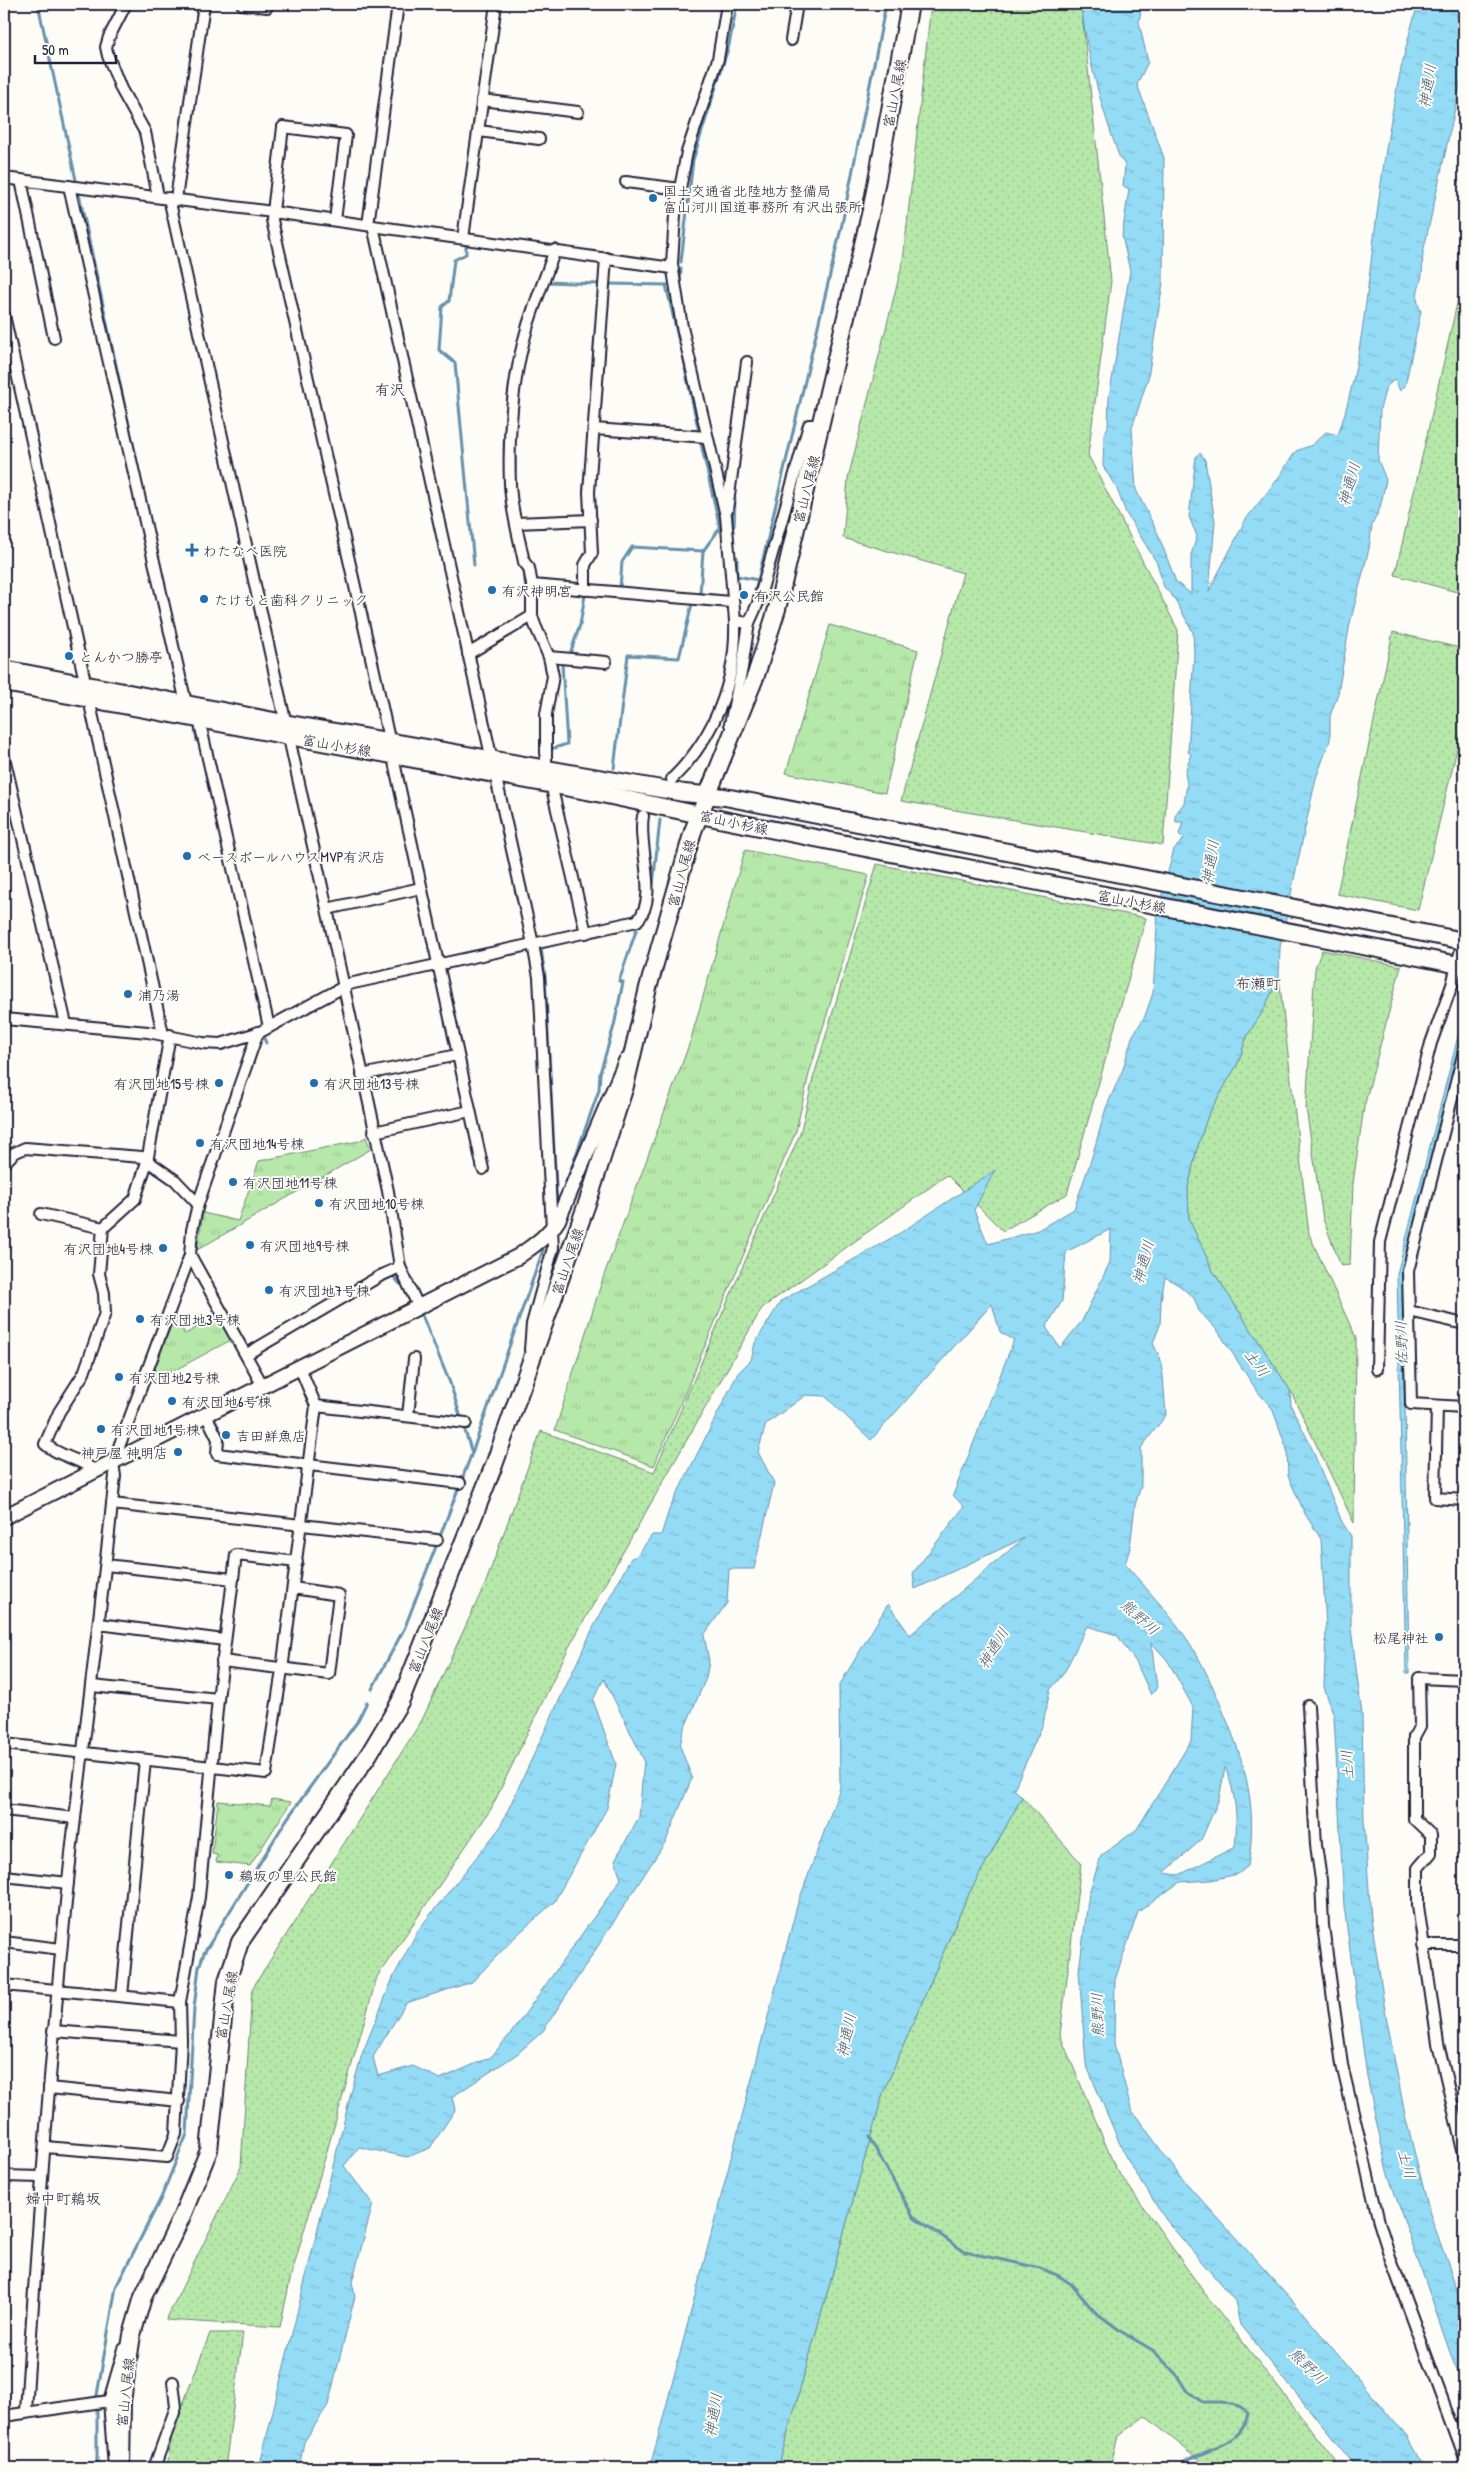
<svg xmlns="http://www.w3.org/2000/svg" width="1468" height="2472" viewBox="0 0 1468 2472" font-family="'Patrick Hand','Klee One',sans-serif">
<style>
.grass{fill:url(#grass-dots);stroke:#6c8572}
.park{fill:url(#park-tufts);stroke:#6c8572}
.water{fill:url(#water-ripples);stroke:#6691ab;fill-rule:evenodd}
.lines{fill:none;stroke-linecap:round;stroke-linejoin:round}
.stream{stroke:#6691ab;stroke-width:3}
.minor-casing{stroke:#22223b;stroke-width:14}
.tertiary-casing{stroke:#22223b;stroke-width:18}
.primary-casing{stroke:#22223b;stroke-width:20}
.minor{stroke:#fdfcf7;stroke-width:10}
.tertiary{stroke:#fdfcf7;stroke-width:14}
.primary{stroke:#fdfcf7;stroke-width:16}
.poi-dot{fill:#1f6fb2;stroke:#fdfcf7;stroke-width:2}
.labels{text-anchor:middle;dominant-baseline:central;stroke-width:4;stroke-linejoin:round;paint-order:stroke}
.street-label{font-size:14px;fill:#22223b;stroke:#fdfcf7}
.poi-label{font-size:14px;fill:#22223b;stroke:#fdfcf7;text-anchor:start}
.water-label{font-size:15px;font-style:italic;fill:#445a73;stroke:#fdfcf7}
.neighbourhood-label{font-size:15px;fill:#22223b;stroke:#fdfcf7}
</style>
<defs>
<pattern id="grass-dots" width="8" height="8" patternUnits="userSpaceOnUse" patternTransform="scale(1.25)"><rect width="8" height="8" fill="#b6e8a9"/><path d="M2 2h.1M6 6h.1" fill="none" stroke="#9cc792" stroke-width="1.8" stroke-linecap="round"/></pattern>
<pattern id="park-tufts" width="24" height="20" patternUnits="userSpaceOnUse" patternTransform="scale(1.25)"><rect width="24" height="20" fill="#b6e8a9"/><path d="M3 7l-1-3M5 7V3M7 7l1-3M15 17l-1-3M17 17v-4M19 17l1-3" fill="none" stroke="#9cc792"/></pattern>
<pattern id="water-ripples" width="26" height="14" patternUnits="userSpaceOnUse" patternTransform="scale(1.25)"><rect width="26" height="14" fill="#94dbf5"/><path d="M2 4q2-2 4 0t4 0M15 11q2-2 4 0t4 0" fill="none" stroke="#7fbcd3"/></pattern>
</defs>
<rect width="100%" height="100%" fill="#fdfcf7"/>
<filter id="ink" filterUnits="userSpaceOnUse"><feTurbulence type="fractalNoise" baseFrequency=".02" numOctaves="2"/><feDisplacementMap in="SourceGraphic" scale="10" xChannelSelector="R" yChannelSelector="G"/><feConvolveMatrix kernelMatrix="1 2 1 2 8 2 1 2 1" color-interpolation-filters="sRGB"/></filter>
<g filter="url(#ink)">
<g class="grass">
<path d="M 931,4 L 1081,4 L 1111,281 L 1088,455 L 1178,630 L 1163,845 L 901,801 L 963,573 L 843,538 L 848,478 L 903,261 Z"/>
<path d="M 1464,273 L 1464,594 L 1395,575 Z"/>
<path d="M 1393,632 L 1464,649 L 1464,720 L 1418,910 L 1337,894 Z"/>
<path d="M 877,864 L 1146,918 L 1067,1194 L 1003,1231 L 947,1175 L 762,1308 L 569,1647 L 491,1809 L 377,1977 L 291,2276 L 280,2327 L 166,2320 L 241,2167 L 252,1989 L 422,1720 L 486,1582 L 541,1431 L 654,1472 L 800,1134 L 813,1079 Z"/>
<path d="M 1322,950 L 1401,966 L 1364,1107 L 1353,1183 L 1350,1265 L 1341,1266 L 1323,1219 L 1306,1108 L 1315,968 Z"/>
<path d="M 1279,977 L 1309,1234 L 1356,1338 L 1354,1523 L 1290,1390 L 1213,1271 L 1189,1219 L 1188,1188 L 1196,1152 L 1208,1115 L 1238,1063 L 1247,1036 L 1263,1011 Z"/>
<path d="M 1022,1797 L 1081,1863 L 1060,2035 L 1115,2167 L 1203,2291 L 1341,2468 L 1209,2468 L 1145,2416 L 1118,2436 L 1110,2468 L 778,2468 L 883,2093 L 967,1897 Z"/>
<path d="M 210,2333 L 243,2333 L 225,2468 L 167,2468 L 172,2433 Z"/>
</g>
<g class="park">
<path d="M 830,625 L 918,650 L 885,793 L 786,773 Z"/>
<path d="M 745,850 L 869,875 L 809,1074 L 796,1131 L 654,1466 L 555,1430 L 603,1278 L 690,1042 Z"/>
<path d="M 366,1137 L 371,1149 L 197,1250 L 203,1213 L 238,1221 L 259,1161 L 359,1141 Z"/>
<path d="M 175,1315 L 185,1334 L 218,1316 L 231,1340 L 149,1384 Z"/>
<path d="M 272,1799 L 291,1802 L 250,1866 L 216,1862 L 217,1855 L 212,1854 L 218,1801 L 270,1806 Z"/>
</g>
<g class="water">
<path d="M 1081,4 L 1142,4 L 1139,22 L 1148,62 L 1137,84 L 1164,158 L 1163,282 L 1148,378 L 1132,428 L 1136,490 L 1158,534 L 1176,582 L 1191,594 L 1191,555 L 1197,536 L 1189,517 L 1196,456 L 1200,453 L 1205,460 L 1215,522 L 1209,591 L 1246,519 L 1277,480 L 1296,451 L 1312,445 L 1326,432 L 1338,435 C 1359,374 1365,310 1373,246 C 1383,164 1394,82 1418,4 L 1464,4 L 1464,68 L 1423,253 C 1422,260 1423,268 1422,274 C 1420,289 1413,296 1421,311 L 1405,386 L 1400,391 L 1395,379 L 1386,387 L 1380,409 L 1378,460 L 1386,480 L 1380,508 L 1372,525 L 1369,549 L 1350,623 L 1338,693 L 1330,716 L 1330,740 L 1316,778 L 1297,865 L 1280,947 L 1279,977 L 1263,1011 L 1247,1036 L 1238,1063 L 1208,1115 L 1196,1152 L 1188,1188 L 1189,1219 L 1213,1271 L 1290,1390 L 1291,1406 L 1310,1444 L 1342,1522 L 1351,1536 L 1351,1628 L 1362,1715 L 1364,1820 L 1371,1918 L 1385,2010 L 1405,2115 L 1430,2214 L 1464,2309 L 1464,2385 L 1454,2364 L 1387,2171 L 1367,2077 L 1344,1906 L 1334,1716 L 1324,1687 L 1326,1628 L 1321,1539 L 1305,1514 L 1288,1476 L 1287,1449 L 1272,1408 L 1257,1391 L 1218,1331 L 1199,1311 L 1194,1298 L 1180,1286 L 1165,1277 L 1161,1300 L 1160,1325 L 1153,1343 L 1162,1363 L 1166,1415 L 1141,1448 L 1141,1486 L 1135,1505 L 1130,1548 L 1125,1564 C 1142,1584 1161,1604 1177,1625 C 1197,1651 1211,1681 1223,1711 C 1246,1765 1258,1807 1248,1866 L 1238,1874 L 1211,1880 L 1180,1882 L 1138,1912 L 1115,1980 L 1114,2043 L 1131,2109 L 1179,2175 L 1292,2300 L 1407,2437 L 1424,2468 L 1357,2468 L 1240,2325 L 1235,2301 L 1166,2220 L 1125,2156 L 1086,2064 L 1079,1971 L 1089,1893 L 1101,1856 L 1137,1829 L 1191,1741 L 1193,1707 L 1168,1661 L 1151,1642 L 1157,1687 L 1151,1695 L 1136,1662 L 1117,1635 L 1087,1626 L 1064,1673 L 1050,1690 L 1043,1724 L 1014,1789 L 1022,1797 L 967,1897 L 883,2093 L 778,2468 L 650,2468 L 797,1906 L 840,1788 L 839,1686 L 888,1604 L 910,1635 L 1024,1538 L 915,1589 L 913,1573 L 964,1507 L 953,1495 L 1014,1340 L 1000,1332 L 992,1304 L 871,1440 L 825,1396 L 806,1395 L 766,1424 L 758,1452 L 774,1483 L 754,1569 L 729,1569 L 727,1603 L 704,1635 L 709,1661 L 706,1678 L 683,1732 L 680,1746 L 692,1778 L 666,1841 L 543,2031 L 517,2054 L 452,2097 L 455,2110 L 430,2148 L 407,2157 L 359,2147 L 344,2166 L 373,2204 L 352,2282 L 355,2296 L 328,2405 L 304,2442 L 299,2468 L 259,2468 L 350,2097 L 362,2054 L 393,1978 L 418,1930 L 499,1829 L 593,1628 L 631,1558 L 637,1556 L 652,1535 L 661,1535 L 669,1510 L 738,1373 L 751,1360 L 755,1343 L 781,1301 L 900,1233 L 995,1170 L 974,1210 L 988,1244 L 1038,1230 L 1074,1209 L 1091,1160 L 1106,1108 L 1123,1069 L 1132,1037 L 1145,1016 L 1153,993 L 1158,910 L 1174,849 L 1184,839 L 1179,834 L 1183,822 L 1176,822 L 1175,815 L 1184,803 L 1187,784 L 1185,772 L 1191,754 L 1188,752 L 1194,653 L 1193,632 L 1174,598 L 1164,587 L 1157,563 L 1126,513 L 1117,489 L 1103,466 L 1104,435 L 1108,427 L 1109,398 L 1130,271 L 1122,236 L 1129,189 L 1123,186 L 1125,165 L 1119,156 C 1101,106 1087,57 1081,4 ZM 1111,1229 L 1110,1262 L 1082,1321 L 1060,1348 L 1046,1327 L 1062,1301 L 1066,1252 ZM 604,1679 L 644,1760 L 639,1817 L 615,1860 L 621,1879 L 512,2032 L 491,2057 L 440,2079 L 413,2066 L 378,2076 L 373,2057 L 406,2003 L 472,1982 L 517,1935 L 554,1902 L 607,1808 L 616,1764 L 593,1700 ZM 1225,1767 C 1236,1792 1238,1820 1235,1847 L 1179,1875 L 1164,1873 L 1201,1840 L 1219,1799 Z"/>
<path d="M 1464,1013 L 1464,1032 L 1403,1269 L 1409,1673 L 1406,1673 L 1397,1274 Z"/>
</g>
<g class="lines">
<g class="stream">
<path d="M 38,4 L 149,518"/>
<path d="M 466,244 L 466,254 L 454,260 L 449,301 L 442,307 L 439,350 L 455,363 L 474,565"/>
<path d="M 681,262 L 693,160 L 729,45 L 737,4"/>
<path d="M 608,284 L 667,285"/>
<path d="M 546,285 L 547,282 L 600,284"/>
<path d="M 666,285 L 679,342"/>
<path d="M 679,285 L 680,284 L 681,268"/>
<path d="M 685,369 L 699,432"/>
<path d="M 515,471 L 515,454"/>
<path d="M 515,492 L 520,520"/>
<path d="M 734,526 L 735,499"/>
<path d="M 737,557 L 737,576 L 758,580 L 753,599"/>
<path d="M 524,570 L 527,602"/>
<path d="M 758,580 L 842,224 L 886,4"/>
<path d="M 620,589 L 622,562 L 632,547 L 703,551"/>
<path d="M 700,594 L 703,551 L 720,528 L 700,439"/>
<path d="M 496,643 L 528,625"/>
<path d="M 478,653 L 475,655 L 475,660 L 493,744"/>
<path d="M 570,654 L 580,625 L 585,595"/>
<path d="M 195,728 L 197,741"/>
<path d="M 551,749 L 567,744 L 562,663"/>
<path d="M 614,768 L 628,655 L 679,658 L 692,604"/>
<path d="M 560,799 L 565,822"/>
<path d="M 653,885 L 660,820"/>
<path d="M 263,1035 L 266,1043"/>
<path d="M 565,1186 L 599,1090 L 600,1073 L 614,1026 L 623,982 L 619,981 L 638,925"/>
<path d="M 557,1207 L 545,977 L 541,948 L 569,941"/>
<path d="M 394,1277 L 400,1284"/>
<path d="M 421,1313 L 450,1383 L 472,1453"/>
<path d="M 372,1689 L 405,1627 L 472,1453 L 543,1250"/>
<path d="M 869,2137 L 913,2216 L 965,2252 L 1040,2268 L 1059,2276 L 1071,2284 L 1094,2311 L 1122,2332 L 1154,2351 L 1176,2374 L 1186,2390 L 1202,2402 L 1222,2402 L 1239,2406 L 1248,2412 C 1243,2453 1191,2448 1181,2468"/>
<path d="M 97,2395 L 116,2287 L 161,2198 L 187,2134 L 194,2008 L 199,1967 L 204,1953 L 287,1819 L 357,1722 L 367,1702"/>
<path d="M 97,2468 L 97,2410"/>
</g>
<g class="minor-casing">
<g id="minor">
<path d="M 126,4 L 109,37 L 106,47 L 108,56 L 121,89 L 145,132 L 158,196"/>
<path d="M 242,4 L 267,7"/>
<path d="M 727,4 L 718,59 L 687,152 L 675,215 L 672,264 L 682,327 L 726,516 L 735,621 L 749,623"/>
<path d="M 791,40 L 797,4"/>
<path d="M 482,100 L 578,112"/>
<path d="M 479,131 L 539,139"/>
<path d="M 4,178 L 273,212 L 672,268"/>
<path d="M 21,180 L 54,338"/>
<path d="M 626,182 L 680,189"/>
<path d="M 69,186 L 186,703"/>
<path d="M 169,198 L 327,909 L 388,1191 L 400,1267 L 419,1308"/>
<path d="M 176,199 L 204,4"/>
<path d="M 335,220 L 346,135 L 283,127 L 272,220 L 375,675 L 483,1169"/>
<path d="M 368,225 L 398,4"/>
<path d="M 373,226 L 533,944 L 637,921 C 660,898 637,846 643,816"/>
<path d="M 463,238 L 496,4"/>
<path d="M 4,315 L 163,1034"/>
<path d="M 594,429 L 707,437"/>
<path d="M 727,510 L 747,362"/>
<path d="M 516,523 L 591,520"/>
<path d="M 532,585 L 731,602"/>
<path d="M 585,590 L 585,565 L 592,553 L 589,492 L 606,258"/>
<path d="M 468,654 L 532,616"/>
<path d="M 549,657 L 606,662"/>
<path d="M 199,719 L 269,1027"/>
<path d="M 730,724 L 742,668 L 749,623 L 758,603 L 809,425 L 822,425"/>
<path d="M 4,757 L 66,1024"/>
<path d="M 546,762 L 546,714 L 553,676 L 549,657 L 535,625 L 532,616 L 532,585 L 529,568 L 524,562 C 519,537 511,510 510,484 C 508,432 513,376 528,325 C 536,300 546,275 555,250"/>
<path d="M 672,779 C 715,737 737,680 735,621"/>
<path d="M 553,793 L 586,933"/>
<path d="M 327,909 L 421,888"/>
<path d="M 4,1019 L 148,1032 L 203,1043 L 221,1044 L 260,1032 L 349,984 L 533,944 L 539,977 L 553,1248 L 532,1324 L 530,1350"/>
<path d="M 1464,1051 L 1408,1271 L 1411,1404 L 1464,1407"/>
<path d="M 362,1075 L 457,1055"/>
<path d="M 374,1132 L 470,1111"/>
<path d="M 4,1163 L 14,1153 L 25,1148 L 142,1157 L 175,1180 L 198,1204"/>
<path d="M 41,1214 L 103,1228"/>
<path d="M 190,1255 L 263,1386"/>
<path d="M 1409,1311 L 1464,1324"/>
<path d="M 247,1354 L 380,1276 L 400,1267"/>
<path d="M 1377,1369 L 1380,1242 L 1431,1043 L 1452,985 L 1464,937"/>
<path d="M 316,1406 L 466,1423"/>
<path d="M 1437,1406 L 1435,1498 L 1464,1500"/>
<path d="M 206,1415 L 218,1439 L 217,1454 L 460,1483"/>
<path d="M 408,1416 L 414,1359"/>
<path d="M 95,1471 C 80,1458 59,1457 45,1444 L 59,1412 L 84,1373 L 105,1313 L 104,1293 L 99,1274 L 103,1228 L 135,1199 L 147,1162 L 170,1035"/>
<path d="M 112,1504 L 437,1540"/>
<path d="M 106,1565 L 233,1579"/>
<path d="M 99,1624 L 224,1640"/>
<path d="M 222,1661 L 329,1674 L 339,1595 L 293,1588"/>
<path d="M 1464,1680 L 1419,1678 L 1420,1726 L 1414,1737 L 1414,1819 L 1431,1835 L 1431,1853 L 1418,1868 L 1418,1906 L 1438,2043 L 1464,2155"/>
<path d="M 92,1686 L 218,1699"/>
<path d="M 1308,1706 L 1316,1845 L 1321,1880 L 1323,1926 L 1342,2065 L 1379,2222 L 1391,2260 L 1464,2458"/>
<path d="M 4,1744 L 266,1773 L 282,1670 L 316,1406 L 300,1368"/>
<path d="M 4,1810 L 75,1818"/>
<path d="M 4,1876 L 68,1883"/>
<path d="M 4,1942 L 61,1949"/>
<path d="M 1423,1945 L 1464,1945"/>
<path d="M 4,1985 L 180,2002"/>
<path d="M 122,1996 L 145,1760"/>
<path d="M 53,2031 L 181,2041"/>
<path d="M 49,2088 L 179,2101"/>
<path d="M 45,2147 L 167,2157 L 176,2134 L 181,2041 L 180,2002 L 199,1897 L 218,1699 L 236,1555 L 297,1562"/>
<path d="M 4,2176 L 41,2177"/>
<path d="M 26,2412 C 37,2235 50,2058 68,1882 C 81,1756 99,1630 112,1504 L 115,1476 L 113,1463 L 190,1255 L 192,1230 L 198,1204 L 258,1032"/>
<path d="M 4,2416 L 109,2401"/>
<path d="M 114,2468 L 109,2401 L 124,2349"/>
<path d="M 154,2468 L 176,2407 L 173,2382"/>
</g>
</g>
<g class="tertiary-casing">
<path id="tertiary" d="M 4,1517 L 519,1256 C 534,1245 548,1236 558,1220 L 626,1061"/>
</g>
<g class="primary-casing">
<g id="primary">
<path d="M 4,669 L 284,723 L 684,793 L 725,797 L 1464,941"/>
<path d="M 4,683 L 597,793 L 724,820 L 1464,966"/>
<path d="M 121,2468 L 122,2401 L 132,2335 L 143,2297 L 182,2216 L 209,2150 L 227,1981 L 240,1942 L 369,1754 L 400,1702 L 494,1465 L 590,1195 L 625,1086 L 648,988 L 693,831 L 756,675 L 777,609 L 872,206 L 910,4"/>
</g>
</g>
<use href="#minor" class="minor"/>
<use href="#tertiary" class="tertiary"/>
<use href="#primary" class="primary"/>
</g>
</g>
<g class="poi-dot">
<circle cx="653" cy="198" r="5"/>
<path d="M189.5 542.5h5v5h5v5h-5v5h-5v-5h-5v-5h5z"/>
<circle cx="492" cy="590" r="5"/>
<circle cx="744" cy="595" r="5"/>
<circle cx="204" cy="599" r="5"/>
<circle cx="69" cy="656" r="5"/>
<circle cx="187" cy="856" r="5"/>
<circle cx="128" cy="994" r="5"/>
<circle cx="219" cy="1083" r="5"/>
<circle cx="314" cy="1083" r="5"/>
<circle cx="200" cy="1143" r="5"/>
<circle cx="233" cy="1182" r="5"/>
<circle cx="319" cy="1203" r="5"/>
<circle cx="250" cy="1245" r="5"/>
<circle cx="163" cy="1248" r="5"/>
<circle cx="269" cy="1290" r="5"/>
<circle cx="140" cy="1319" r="5"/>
<circle cx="119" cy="1377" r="5"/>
<circle cx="172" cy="1401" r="5"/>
<circle cx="101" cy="1429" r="5"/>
<circle cx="226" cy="1435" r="5"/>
<circle cx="178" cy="1452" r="5"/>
<circle cx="1439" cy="1637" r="5"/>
<circle cx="229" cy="1875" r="5"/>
</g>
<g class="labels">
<g class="street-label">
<text transform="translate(894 93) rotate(-79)">富山八尾線</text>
<text transform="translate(806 489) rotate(-76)">富山八尾線</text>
<text transform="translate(337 745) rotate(10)">富山小杉線</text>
<text transform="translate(734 822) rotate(12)">富山小杉線</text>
<text transform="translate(681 873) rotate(-75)">富山八尾線</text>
<text transform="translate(1132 901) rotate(11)">富山小杉線</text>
<text transform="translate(567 1261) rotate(-71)">富山八尾線</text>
<text transform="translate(425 1640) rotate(-68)">富山八尾線</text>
<text transform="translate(226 2005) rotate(-80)">富山八尾線</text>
<text transform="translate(125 2392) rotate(-84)">富山八尾線</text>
</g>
<g class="poi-label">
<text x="663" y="190">国土交通省北陸地方整備局<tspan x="663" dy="16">富山河川国道事務所 有沢出張所</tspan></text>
<text x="203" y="550">わたなべ医院</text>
<text x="502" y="590">有沢神明宮</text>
<text x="754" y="595">有沢公民館</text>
<text x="214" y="599">たけもと歯科クリニック</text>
<text x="79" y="656">とんかつ勝亭</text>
<text x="197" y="856">ベースボールハウスMVP有沢店</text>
<text x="138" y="994">浦乃湯</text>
<text x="209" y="1083" text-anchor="end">有沢団地15号棟</text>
<text x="324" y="1083">有沢団地13号棟</text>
<text x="210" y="1143">有沢団地14号棟</text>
<text x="243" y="1182">有沢団地11号棟</text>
<text x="329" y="1203">有沢団地10号棟</text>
<text x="260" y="1245">有沢団地9号棟</text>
<text x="153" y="1248" text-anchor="end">有沢団地4号棟</text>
<text x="279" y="1290">有沢団地7号棟</text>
<text x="150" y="1319">有沢団地3号棟</text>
<text x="129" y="1377">有沢団地2号棟</text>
<text x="182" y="1401">有沢団地6号棟</text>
<text x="111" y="1429">有沢団地1号棟</text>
<text x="236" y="1435">吉田鮮魚店</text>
<text x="168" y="1452" text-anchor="end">神戸屋 神明店</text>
<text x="1429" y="1637" text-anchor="end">松尾神社</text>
<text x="239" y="1875">鵜坂の里公民館</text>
</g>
<g class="water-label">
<text transform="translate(1427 86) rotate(-81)">神通川</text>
<text transform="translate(1349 484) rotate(-75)">神通川</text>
<text transform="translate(1210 862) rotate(-81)">神通川</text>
<text transform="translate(1143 1262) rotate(-75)">神通川</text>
<text transform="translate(1401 1343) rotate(-91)">佐野川</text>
<text transform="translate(1257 1363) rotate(53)">土川</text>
<text transform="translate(1140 1617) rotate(42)">熊野川</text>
<text transform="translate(993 1648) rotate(-59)">神通川</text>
<text transform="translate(1347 1765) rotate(-94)">土川</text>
<text transform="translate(1097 2015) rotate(-91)">熊野川</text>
<text transform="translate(846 2035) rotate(-79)">神通川</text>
<text transform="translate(1407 2164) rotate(75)">土川</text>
<text transform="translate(1308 2366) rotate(44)">熊野川</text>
<text transform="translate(713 2415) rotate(-81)">神通川</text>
</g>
<g class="neighbourhood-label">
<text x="390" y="389">有沢</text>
<text x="1258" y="983">布瀬町</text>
<text x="63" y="2198">婦中町鵜坂</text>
</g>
</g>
<rect width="1468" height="2472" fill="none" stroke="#fdfcf7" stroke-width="20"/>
<rect x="10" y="10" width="1448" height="2452" fill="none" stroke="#22223b" stroke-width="2" filter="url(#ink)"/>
<path d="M35 55v8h81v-8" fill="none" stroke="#22223b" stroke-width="2.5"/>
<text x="42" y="55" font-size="15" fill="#22223b" stroke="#fdfcf7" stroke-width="4" paint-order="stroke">50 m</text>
</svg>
